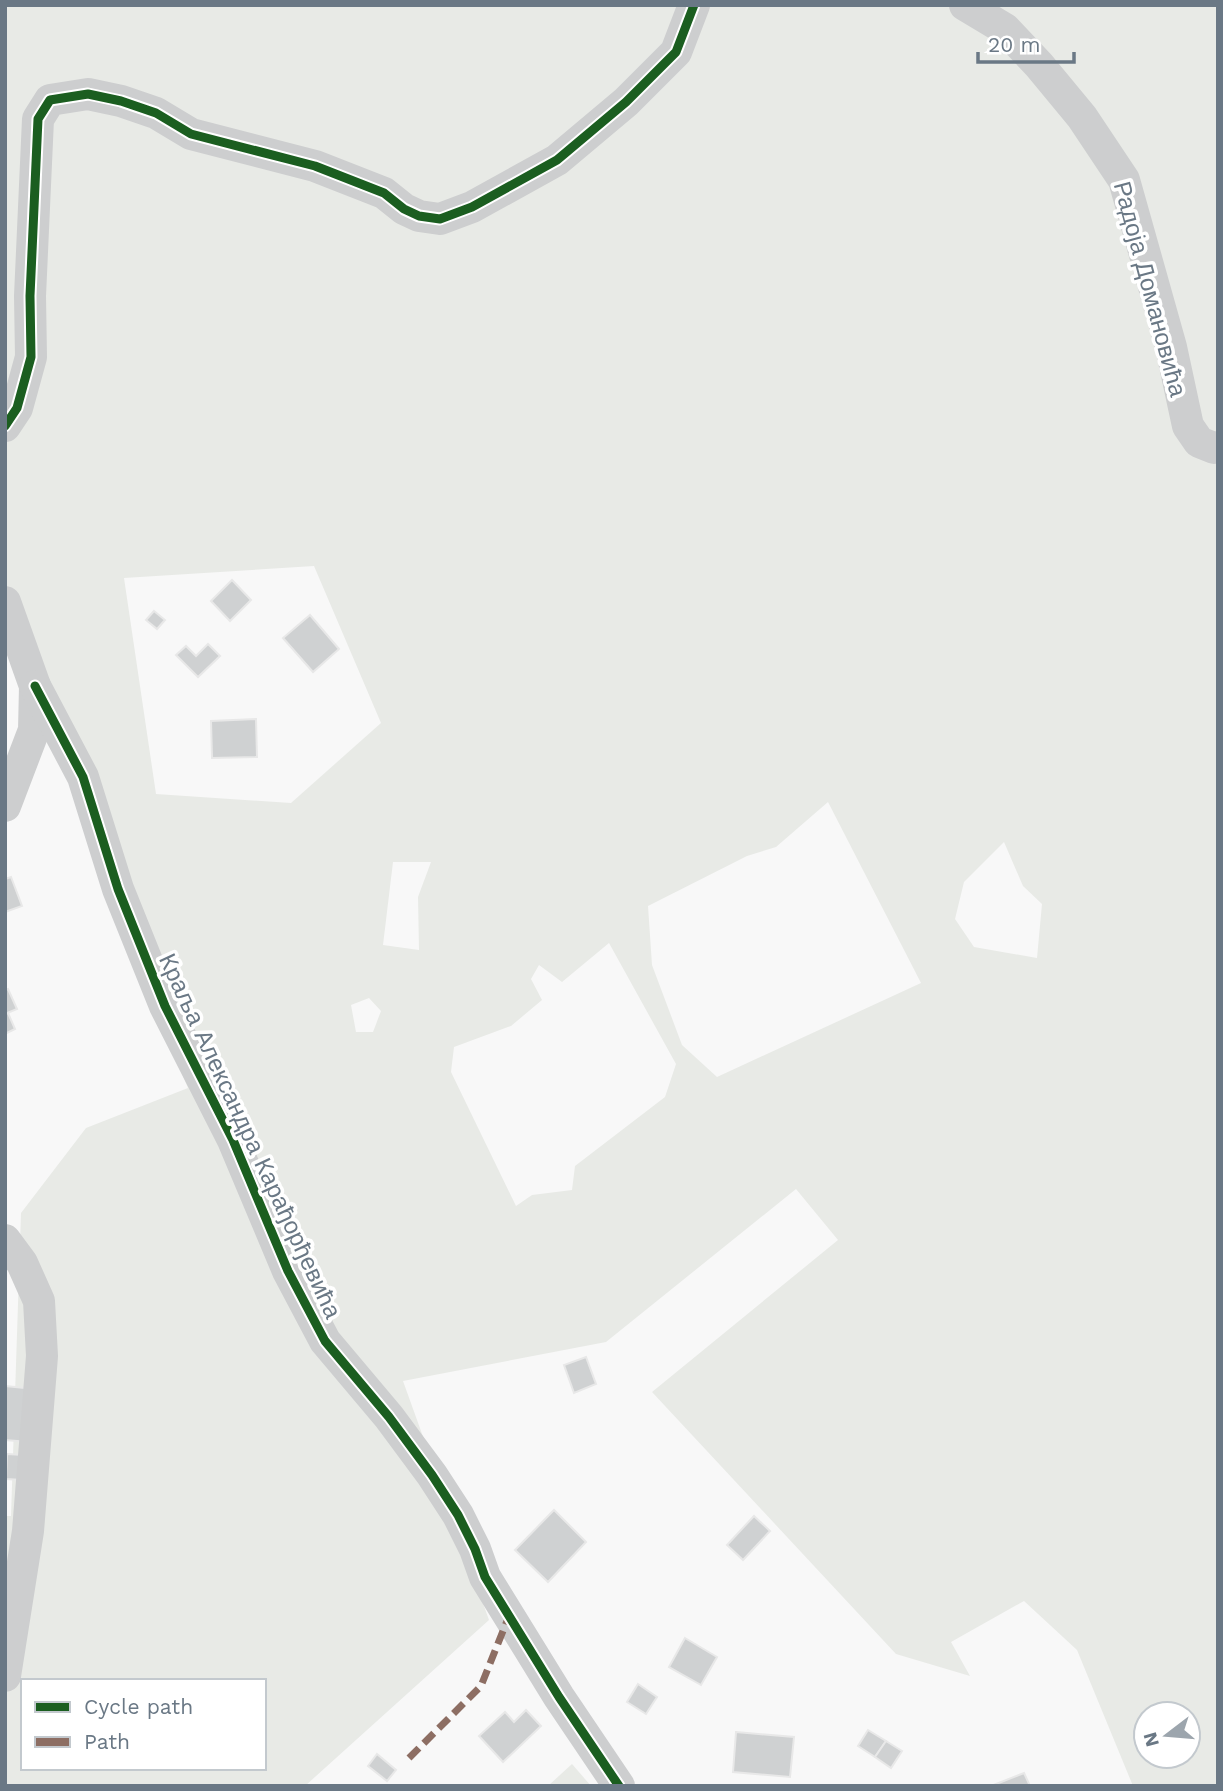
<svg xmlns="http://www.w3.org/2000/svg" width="1223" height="1791" viewBox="0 0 1223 1791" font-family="'Work Sans',sans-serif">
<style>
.green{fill:#e8eae6;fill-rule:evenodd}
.building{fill:#cfd1d2;stroke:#e8e8e8;stroke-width:2}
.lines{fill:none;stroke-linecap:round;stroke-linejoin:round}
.minor{stroke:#cdcecf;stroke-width:32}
.quiet{stroke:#8d6e63;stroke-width:7;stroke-dasharray:14 7;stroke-linecap:butt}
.cycleway-casing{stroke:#fff;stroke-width:13}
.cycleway{stroke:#1b5e20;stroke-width:9}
.labels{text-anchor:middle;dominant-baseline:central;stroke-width:7;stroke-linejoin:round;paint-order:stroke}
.street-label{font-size:24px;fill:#6a7885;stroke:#fff}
</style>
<rect width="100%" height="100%" fill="#f8f8f8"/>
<g class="green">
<path d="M 5,5 L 1218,5 L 1218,1786 L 1133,1786 L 1077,1650 L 1024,1601 L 951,1642 L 970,1676 L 896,1654 L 652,1392 L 838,1240 L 796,1189 L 606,1342 L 403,1381 L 489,1620 L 305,1786 L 5,1786 L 5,1516 L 11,1516 L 21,1213 L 86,1128 L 188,1088 L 168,1040 L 5,597 ZM 314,566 L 381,723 L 291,803 L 156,794 L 124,578 ZM 828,802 L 921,983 L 717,1077 L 682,1045 L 652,965 L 648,906 L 747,856 L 776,847 ZM 1004,842 L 1023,886 L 1042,904 L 1037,958 L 974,947 L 955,919 L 964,882 ZM 393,862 L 431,862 L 418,897 L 419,950 L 383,945 ZM 609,943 L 676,1064 L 665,1097 L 575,1166 L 572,1190 L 532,1195 L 516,1206 L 451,1072 L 454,1047 L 511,1026 L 542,1000 L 531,979 L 539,965 L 562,982 ZM 369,998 L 381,1011 L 373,1032 L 356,1032 L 351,1005 ZM 23,1681 L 264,1681 L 264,1768 L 23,1768 ZM 1146,1714 L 1188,1714 L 1188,1756 L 1146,1756 Z"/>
<path d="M 572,1764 L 591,1786 L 548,1786 Z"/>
</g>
<g class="building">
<path d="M 232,580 L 251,600 L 230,621 L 211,601 Z"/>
<path d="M 154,611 L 165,620 L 157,629 L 146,620 Z"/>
<path d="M 310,615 L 339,649 L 313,672 L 283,638 Z"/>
<path d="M 208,644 L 220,656 L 198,677 L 176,655 L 186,646 L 196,656 Z"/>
<path d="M 256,719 L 257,757 L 212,758 L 211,721 Z"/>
<path d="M 11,877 L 22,906 L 5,912 L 5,879 Z"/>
<path d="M 8,989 L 17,1009 L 5,1014 L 5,990 Z"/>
<path d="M 8,1013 L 15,1029 L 5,1034 L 5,1014 Z"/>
<path d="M 586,1357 L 596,1384 L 574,1393 L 564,1365 Z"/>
<path d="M 5,1386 L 35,1389 L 29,1442 L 5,1440 Z"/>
<path d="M 7,1454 L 24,1455 L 23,1480 L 6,1479 Z"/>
<path d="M 554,1510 L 586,1542 L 548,1582 L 515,1550 Z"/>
<path d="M 754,1516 L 770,1531 L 743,1560 L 727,1545 Z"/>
<path d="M 685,1638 L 717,1657 L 701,1685 L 669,1667 Z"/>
<path d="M 638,1684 L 657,1697 L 646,1714 L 627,1702 Z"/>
<path d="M 526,1710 L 541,1726 L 503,1762 L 479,1736 L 505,1712 L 514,1722 Z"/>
<path d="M 868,1730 L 886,1741 L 875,1757 L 858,1746 Z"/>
<path d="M 736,1732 L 794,1737 L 790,1777 L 733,1772 Z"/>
<path d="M 886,1741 L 902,1751 L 891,1768 L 875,1757 Z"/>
<path d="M 377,1754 L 396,1770 L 387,1781 L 368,1766 Z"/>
<path d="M 1024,1773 L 1030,1786 L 991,1786 Z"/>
</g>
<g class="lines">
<g class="minor">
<path d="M 965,5 L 1005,29 L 1039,65 L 1082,117 L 1124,180 L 1171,347 L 1188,426 L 1199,442 L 1214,448 L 1218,447"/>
<path d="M 5,426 L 17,408 L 31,357 L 30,296 L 38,119 L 50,100 L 88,94 L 121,101 L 156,113 L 191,134 L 315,166 L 384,193 L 404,209 L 419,216 L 440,219 L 472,207 L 557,160 L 626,102 L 676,52 L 694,5"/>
<path d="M 5,602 L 35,686 L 34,730 L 5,806"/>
<path d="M 35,686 L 83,777 L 118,889 L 165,1006 L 233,1140 L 288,1271 L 325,1341 L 389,1417 L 432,1475 L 458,1515 L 475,1549 L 485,1577 L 559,1697 L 619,1786"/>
<path d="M 5,1240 L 22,1263 L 39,1301 L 42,1356 L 28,1531 L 5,1676"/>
</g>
<path class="quiet" d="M 409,1758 L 481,1686 L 509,1616"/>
<g class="cycleway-casing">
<g id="cycleway">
<path d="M 5,426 L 17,408 L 31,357 L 30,296 L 38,119 L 50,100 L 88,94 L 121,101 L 156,113 L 191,134 L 315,166 L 384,193 L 404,209 L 419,216 L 440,219 L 472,207 L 557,160 L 626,102 L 676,52 L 694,5"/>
<path d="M 35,686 L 83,777 L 118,889 L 165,1006 L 233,1140 L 288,1271 L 325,1341 L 389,1417 L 432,1475 L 458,1515 L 475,1549 L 485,1577 L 559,1697 L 619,1786"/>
</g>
</g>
<use href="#cycleway" class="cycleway"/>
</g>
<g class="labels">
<g class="street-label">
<text transform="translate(1150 289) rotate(75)">Радоја Домановића</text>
<text transform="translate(250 1136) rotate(65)">Краља Александра Карађорђевића</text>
</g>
</g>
<rect width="1223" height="1791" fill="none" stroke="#6a7885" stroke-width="14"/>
<rect x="21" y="1679" width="245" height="91" fill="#ffffff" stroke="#c3c9ce" stroke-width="2"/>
<rect x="35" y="1702" width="35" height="10" fill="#1b5e20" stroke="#c3c9ce" stroke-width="2"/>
<text x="84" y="1714" font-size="21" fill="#6a7885">Cycle path</text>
<rect x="35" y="1737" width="35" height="10" fill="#8d6e63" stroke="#c3c9ce" stroke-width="2"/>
<text x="84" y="1749" font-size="21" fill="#6a7885">Path</text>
<g transform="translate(1167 1735) rotate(254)"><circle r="33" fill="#ffffff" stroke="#c3c9ce" stroke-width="2"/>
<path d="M0-5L12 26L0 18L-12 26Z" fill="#9ca5ad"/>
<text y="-10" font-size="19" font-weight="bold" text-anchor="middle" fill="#6a7885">N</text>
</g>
<path d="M978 52v10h96v-10" fill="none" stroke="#6a7885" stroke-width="3.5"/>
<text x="988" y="52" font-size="21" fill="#6a7885" stroke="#ffffff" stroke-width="5" paint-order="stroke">20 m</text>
</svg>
